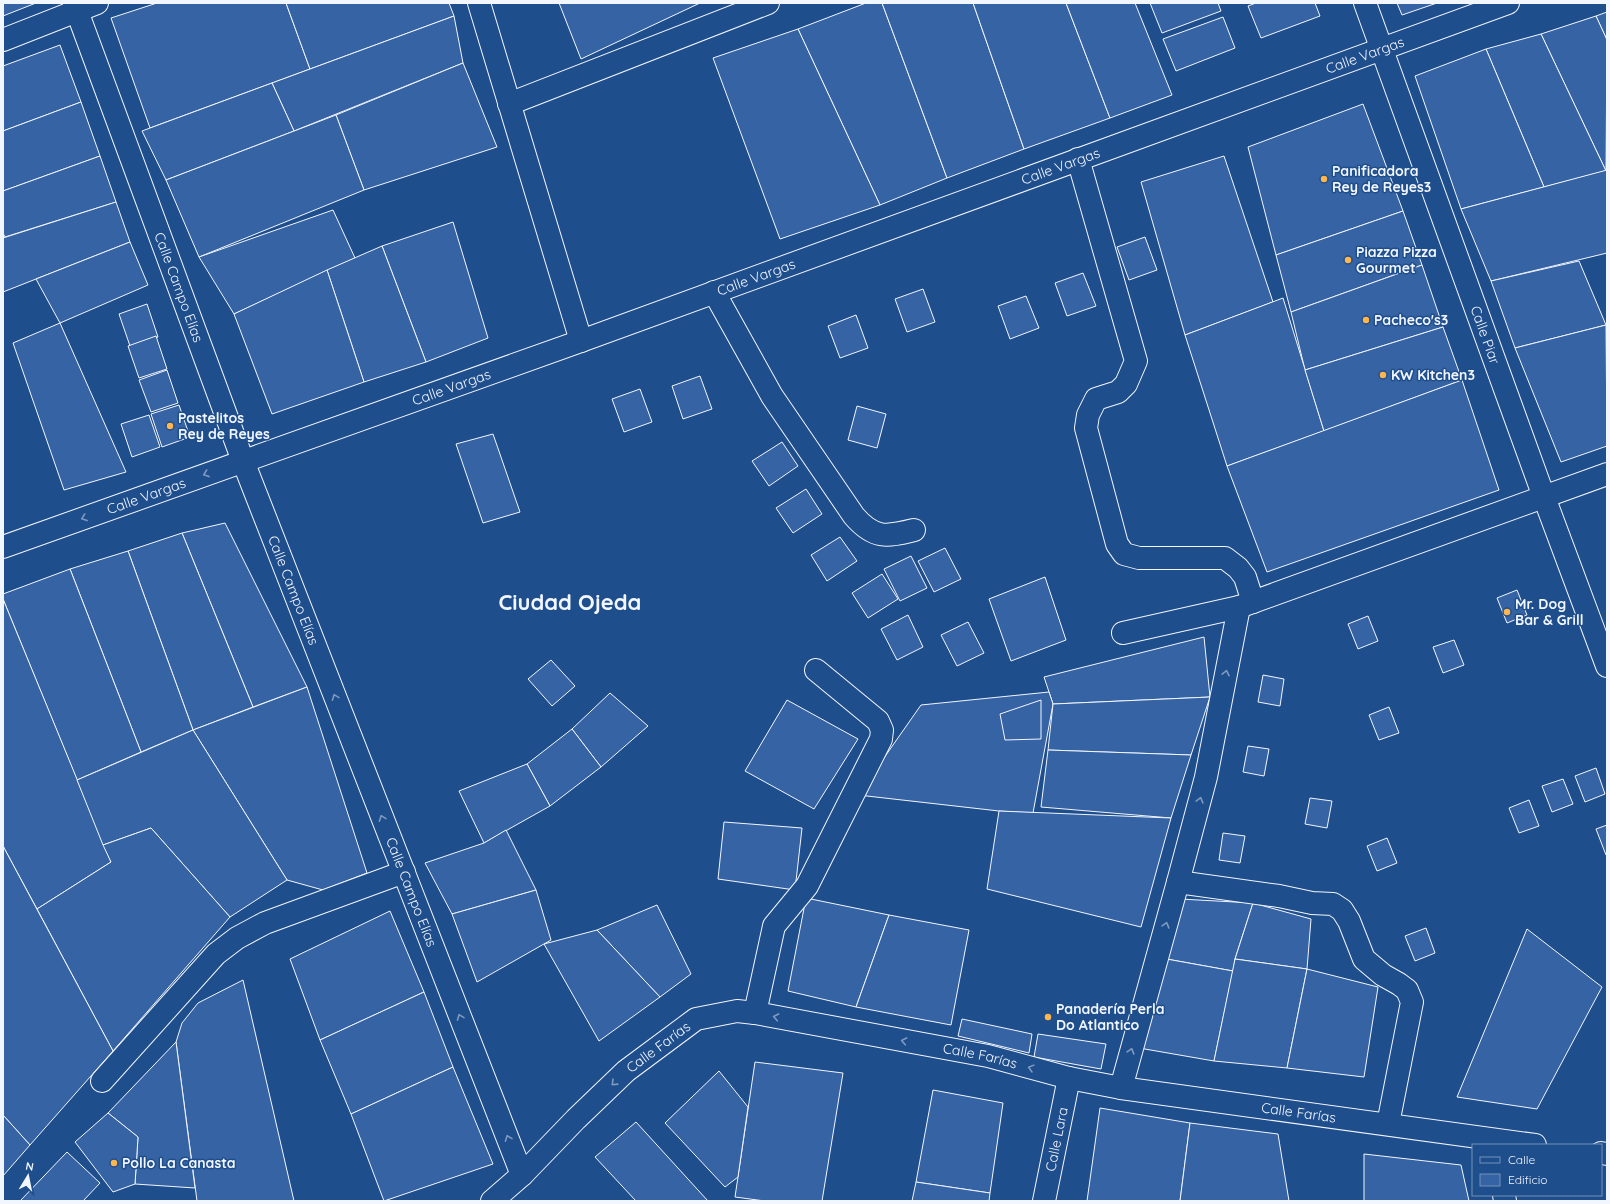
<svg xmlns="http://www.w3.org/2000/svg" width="1610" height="1204" viewBox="0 0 1610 1204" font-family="Quicksand,sans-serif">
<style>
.building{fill:#3563a3;stroke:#f2f6ff}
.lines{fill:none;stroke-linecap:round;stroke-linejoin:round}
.minor-casing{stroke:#f2f6ff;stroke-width:24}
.minor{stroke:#1f4e8c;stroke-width:22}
.oneway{stroke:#7e9ac0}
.poi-dot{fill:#ffb74d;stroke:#1f4e8c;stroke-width:1.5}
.labels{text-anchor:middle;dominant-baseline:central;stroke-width:3;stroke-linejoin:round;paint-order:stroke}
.street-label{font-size:14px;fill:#f2f6ff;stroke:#1f4e8c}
.poi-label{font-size:14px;font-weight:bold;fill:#f2f6ff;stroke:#1f4e8c;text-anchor:start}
.town-label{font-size:22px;font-weight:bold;fill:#f2f6ff;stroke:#1f4e8c}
</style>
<rect width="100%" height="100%" fill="#1f4e8c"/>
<g class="building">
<path d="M 3,3 L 36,3 L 3,16 Z"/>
<path d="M 157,3 L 286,3 L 310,69 L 150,128 L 111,18 Z"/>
<path d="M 286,3 L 449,3 L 454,16 L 310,69 Z"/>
<path d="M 559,3 L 700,3 L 581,59 Z"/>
<path d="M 866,3 L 882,3 L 947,178 L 880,205 L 798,29 Z"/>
<path d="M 882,3 L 973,3 L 1024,149 L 947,178 Z"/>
<path d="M 973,3 L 1066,3 L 1110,118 L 1024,149 Z"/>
<path d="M 1066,3 L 1135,3 L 1172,95 L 1110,118 Z"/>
<path d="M 1150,3 L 1218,3 L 1221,11 L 1162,33 Z"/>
<path d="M 1256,3 L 1315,3 L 1320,16 L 1261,38 L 1248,6 Z"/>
<path d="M 1397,3 L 1437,3 L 1402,15 Z"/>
<path d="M 1607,12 L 1607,40 L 1596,16 Z"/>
<path d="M 454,16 L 463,63 L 294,131 L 272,83 Z"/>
<path d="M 1596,16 L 1607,40 L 1606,171 L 1541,34 Z"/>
<path d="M 1223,17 L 1235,48 L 1176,71 L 1163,39 Z"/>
<path d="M 798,29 L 880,205 L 780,239 L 713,58 Z"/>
<path d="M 1541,34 L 1606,171 L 1544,187 L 1486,49 Z"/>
<path d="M 60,45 L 81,102 L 3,131 L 3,66 Z"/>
<path d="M 1486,49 L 1544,187 L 1461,209 L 1415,76 Z"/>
<path d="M 463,63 L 497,147 L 364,190 L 336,115 Z"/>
<path d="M 272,83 L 294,131 L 166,180 L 142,131 Z"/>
<path d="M 81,102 L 100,156 L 3,191 L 3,131 Z"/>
<path d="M 1363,104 L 1403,211 L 1276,255 L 1248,147 Z"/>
<path d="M 336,115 L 364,190 L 199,257 L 166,180 Z"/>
<path d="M 100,156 L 116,202 L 5,237 L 3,233 L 3,191 Z"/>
<path d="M 1224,156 L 1273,302 L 1185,335 L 1141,182 Z"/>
<path d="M 1607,170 L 1607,253 L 1491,281 L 1461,209 Z"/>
<path d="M 116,202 L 130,242 L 3,292 L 3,238 Z"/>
<path d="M 333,210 L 355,258 L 234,314 L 199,257 Z"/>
<path d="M 1403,211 L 1422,265 L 1291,312 L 1276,255 Z"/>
<path d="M 453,222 L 488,338 L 426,362 L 382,246 Z"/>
<path d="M 1145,237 L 1157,270 L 1129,280 L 1117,247 Z"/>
<path d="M 130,242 L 148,285 L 60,323 L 36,279 Z"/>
<path d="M 382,246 L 426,362 L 364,382 L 327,270 Z"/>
<path d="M 1579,261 L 1606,325 L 1515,348 L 1491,281 Z"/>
<path d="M 1422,265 L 1443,327 L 1305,370 L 1291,312 Z"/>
<path d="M 327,270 L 364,382 L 272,414 L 234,314 Z"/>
<path d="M 1083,273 L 1096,306 L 1067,316 L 1055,283 Z"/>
<path d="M 923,289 L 935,322 L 907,332 L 895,299 Z"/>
<path d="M 1026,296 L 1039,328 L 1010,339 L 998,306 Z"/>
<path d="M 1283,298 L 1324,431 L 1227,466 L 1185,335 Z"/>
<path d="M 147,304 L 158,337 L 130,346 L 119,314 Z"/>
<path d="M 856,315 L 868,348 L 840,358 L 828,326 Z"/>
<path d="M 60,323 L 126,472 L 64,490 L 13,343 Z"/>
<path d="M 1606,325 L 1607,446 L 1561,462 L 1515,348 Z"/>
<path d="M 1443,327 L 1462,380 L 1324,431 L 1305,370 Z"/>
<path d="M 156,336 L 167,369 L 139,378 L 128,346 Z"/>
<path d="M 167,370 L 178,403 L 151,412 L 139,380 Z"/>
<path d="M 700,376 L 712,409 L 683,419 L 672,386 Z"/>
<path d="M 1462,380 L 1499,490 L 1267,572 L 1227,466 Z"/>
<path d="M 640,389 L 652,422 L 624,432 L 612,399 Z"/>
<path d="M 179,405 L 190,437 L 162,447 L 151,414 Z"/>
<path d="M 857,406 L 886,414 L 877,448 L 848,440 Z"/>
<path d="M 149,415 L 160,447 L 132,457 L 121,424 Z"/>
<path d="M 493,434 L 520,512 L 483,523 L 456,444 Z"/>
<path d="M 782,442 L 798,466 L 769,486 L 752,461 Z"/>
<path d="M 806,489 L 822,514 L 793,533 L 776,508 Z"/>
<path d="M 225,523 L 307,687 L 253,707 L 182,533 Z"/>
<path d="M 182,533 L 253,707 L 193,730 L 128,551 Z"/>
<path d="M 840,537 L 857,561 L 827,581 L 811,555 Z"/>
<path d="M 945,548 L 961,579 L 934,592 L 918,561 Z"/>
<path d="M 128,551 L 193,730 L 141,752 L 70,569 Z"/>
<path d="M 911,556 L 927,588 L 900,601 L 884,569 Z"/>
<path d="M 70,569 L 141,752 L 77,780 L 3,599 L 3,594 Z"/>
<path d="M 882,574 L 898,599 L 868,618 L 852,593 Z"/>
<path d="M 1045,577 L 1066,640 L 1011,661 L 989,599 Z"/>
<path d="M 1517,590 L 1527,615 L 1507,623 L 1497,598 Z"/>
<path d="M 3,599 L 111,862 L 37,909 L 3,846 Z"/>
<path d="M 908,615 L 923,647 L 897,660 L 881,629 Z"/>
<path d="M 1368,616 L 1378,641 L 1358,649 L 1348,624 Z"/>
<path d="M 968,622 L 984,653 L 957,666 L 941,635 Z"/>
<path d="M 1204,637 L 1210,697 L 1053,704 L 1044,677 Z"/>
<path d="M 1454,640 L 1464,665 L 1443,673 L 1433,647 Z"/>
<path d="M 551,660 L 575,686 L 552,706 L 528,679 Z"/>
<path d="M 1263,675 L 1284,679 L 1280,706 L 1258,702 Z"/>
<path d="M 307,687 L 367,873 L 323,890 L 287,880 L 193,730 Z"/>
<path d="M 1049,692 L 1053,704 L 1033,813 L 999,811 L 858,795 L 921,705 Z"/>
<path d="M 610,693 L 648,726 L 601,767 L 572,729 Z"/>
<path d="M 1210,697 L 1191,755 L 1048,750 L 1053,704 Z"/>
<path d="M 787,700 L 858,739 L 814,809 L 745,771 Z"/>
<path d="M 1041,700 L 1041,739 L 1005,740 L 1000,714 Z"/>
<path d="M 1389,707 L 1399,733 L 1379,740 L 1369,715 Z"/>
<path d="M 572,729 L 601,767 L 550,806 L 527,764 Z"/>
<path d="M 193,730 L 287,880 L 230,917 L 151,828 L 103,845 L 77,780 Z"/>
<path d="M 1248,746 L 1269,749 L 1264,776 L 1243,772 Z"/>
<path d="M 1048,750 L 1191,755 L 1171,818 L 1041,807 Z"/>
<path d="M 527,764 L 550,806 L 484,843 L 459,791 Z"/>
<path d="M 1596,768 L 1605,794 L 1585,802 L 1575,776 Z"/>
<path d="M 1563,779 L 1573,804 L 1552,812 L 1542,786 Z"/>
<path d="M 1310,798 L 1332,801 L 1327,828 L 1305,824 Z"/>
<path d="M 1529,800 L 1539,826 L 1519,833 L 1509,808 Z"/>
<path d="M 999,811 L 1171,818 L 1141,927 L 987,889 Z"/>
<path d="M 724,822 L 802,828 L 795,890 L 718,879 Z"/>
<path d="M 1607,825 L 1607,854 L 1606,855 L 1596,829 Z"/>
<path d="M 151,828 L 230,917 L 113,1051 L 37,909 L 111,862 L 103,845 Z"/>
<path d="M 506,830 L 536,890 L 452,914 L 425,863 L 484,843 Z"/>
<path d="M 1223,833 L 1245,836 L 1240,863 L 1219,860 Z"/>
<path d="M 1387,838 L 1397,863 L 1377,871 L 1367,846 Z"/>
<path d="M 3,846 L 113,1051 L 30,1145 L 3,1115 Z"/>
<path d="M 536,890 L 551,940 L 477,982 L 452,914 Z"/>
<path d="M 806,898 L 889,915 L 856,1007 L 788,991 Z"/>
<path d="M 1180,899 L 1253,903 L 1235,959 L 1233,971 L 1161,958 Z"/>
<path d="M 1253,903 L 1311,919 L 1307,969 L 1235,959 Z"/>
<path d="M 657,905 L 691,974 L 660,997 L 597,930 Z"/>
<path d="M 390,911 L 424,992 L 320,1040 L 290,959 Z"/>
<path d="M 889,915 L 969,930 L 951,1025 L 856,1007 Z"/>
<path d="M 1426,928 L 1435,953 L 1415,961 L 1405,936 Z"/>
<path d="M 1527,929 L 1602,987 L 1537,1109 L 1457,1097 Z"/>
<path d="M 597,930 L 660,997 L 599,1041 L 544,944 Z"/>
<path d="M 1161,958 L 1233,971 L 1214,1061 L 1139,1048 Z"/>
<path d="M 1235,959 L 1307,969 L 1287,1068 L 1214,1061 Z"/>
<path d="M 1307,969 L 1378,987 L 1364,1077 L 1287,1068 Z"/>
<path d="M 243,980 L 294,1201 L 197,1201 L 176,1042 L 182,1023 L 198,1003 Z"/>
<path d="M 424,992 L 453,1067 L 351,1114 L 320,1040 Z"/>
<path d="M 962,1019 L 1032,1034 L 1029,1053 L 958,1036 Z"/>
<path d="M 1038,1034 L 1106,1044 L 1101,1069 L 1034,1057 Z"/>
<path d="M 176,1042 L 195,1188 L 135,1184 L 138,1137 L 108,1113 Z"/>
<path d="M 755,1062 L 843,1073 L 822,1201 L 765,1201 L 735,1197 Z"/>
<path d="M 453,1067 L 493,1164 L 384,1201 L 351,1114 Z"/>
<path d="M 719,1071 L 748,1107 L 738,1177 L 725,1187 L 665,1123 Z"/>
<path d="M 933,1090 L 1003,1103 L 990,1193 L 916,1182 Z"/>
<path d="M 1100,1108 L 1190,1123 L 1180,1201 L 1087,1201 Z"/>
<path d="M 108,1113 L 138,1137 L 135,1184 L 113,1192 L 75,1142 Z"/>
<path d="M 3,1115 L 30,1145 L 3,1176 Z"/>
<path d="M 636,1122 L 708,1201 L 636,1201 L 595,1157 Z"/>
<path d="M 1190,1123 L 1278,1134 L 1289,1201 L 1180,1201 Z"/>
<path d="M 67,1152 L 100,1183 L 83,1201 L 20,1201 Z"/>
<path d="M 1364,1154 L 1461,1165 L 1469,1201 L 1364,1201 Z"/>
<path d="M 916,1182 L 990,1193 L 989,1201 L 912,1201 Z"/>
</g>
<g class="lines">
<g class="minor-casing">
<g id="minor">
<path id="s1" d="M 74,3 L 243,461 L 522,1175"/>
<path d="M 479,3 L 581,341"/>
<path id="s2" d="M 1365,3 L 1544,497 L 1607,666"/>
<path d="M 3,40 L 97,3"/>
<path d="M 509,104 L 768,3"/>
<path d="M 1078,159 L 1136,361 L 1126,384 L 1118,392 L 1096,399 L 1088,415 L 1086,428 L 1117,544 L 1124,554 L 1139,558 L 1225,558 L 1238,568 L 1245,577 L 1253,602"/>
<path d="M 714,292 L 772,396 L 854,516 C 874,539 886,537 914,530"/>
<path id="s3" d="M 3,547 L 581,341 L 1508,3"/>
<path d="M 1123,633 L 1239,607 L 1607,474"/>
<path d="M 1178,882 L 1279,896 L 1312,903 L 1333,904 L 1342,910 L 1349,921 L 1364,959 L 1383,975 L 1399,984 L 1407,990 L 1412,1002 L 1388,1124"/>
<path d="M 755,1013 L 774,926 L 807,886 L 881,739 L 882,730 L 878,721 L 816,670"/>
<path d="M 102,1081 L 216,954 L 237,938 L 265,923 L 404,872"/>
<path d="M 1121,1088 L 1178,882 L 1206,777 L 1239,607"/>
<path d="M 1601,1153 L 1607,1154"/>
<path d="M 1504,1195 L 1505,1201"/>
<path id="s4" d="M 492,1201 L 522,1175 L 576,1119 L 626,1071 L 696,1019 L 737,1011 L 755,1013 L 988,1056 L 1069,1078 L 1121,1088 L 1535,1145"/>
<path id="s5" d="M 1044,1201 L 1069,1078"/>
</g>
</g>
<use href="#minor" class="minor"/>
</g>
<defs><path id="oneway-chevron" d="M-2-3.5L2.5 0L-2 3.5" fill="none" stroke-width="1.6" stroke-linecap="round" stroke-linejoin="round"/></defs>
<g class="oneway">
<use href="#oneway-chevron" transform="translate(206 474) rotate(160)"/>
<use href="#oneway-chevron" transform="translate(84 518) rotate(160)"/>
<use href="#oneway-chevron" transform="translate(1226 673) rotate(-78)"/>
<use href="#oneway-chevron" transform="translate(335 697) rotate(-111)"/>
<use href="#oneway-chevron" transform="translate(1200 800) rotate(-75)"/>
<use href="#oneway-chevron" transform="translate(382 818) rotate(-111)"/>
<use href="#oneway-chevron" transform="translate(1166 925) rotate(-74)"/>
<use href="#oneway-chevron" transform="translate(460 1017) rotate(-111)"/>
<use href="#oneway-chevron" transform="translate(776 1017) rotate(-169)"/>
<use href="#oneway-chevron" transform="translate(904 1041) rotate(-169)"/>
<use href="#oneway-chevron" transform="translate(1131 1051) rotate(-74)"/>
<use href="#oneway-chevron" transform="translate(1031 1068) rotate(-165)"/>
<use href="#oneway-chevron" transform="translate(614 1083) rotate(136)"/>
<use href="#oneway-chevron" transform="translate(508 1138) rotate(-111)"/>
</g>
<g class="poi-dot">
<circle cx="1324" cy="179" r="4"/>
<circle cx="1348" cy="260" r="4"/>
<circle cx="1366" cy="320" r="4"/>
<circle cx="1383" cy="375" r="4"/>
<circle cx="170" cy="426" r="4"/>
<circle cx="1507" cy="612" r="4"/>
<circle cx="1048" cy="1017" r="4"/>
<circle cx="114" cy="1163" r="4"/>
</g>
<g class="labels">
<g class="street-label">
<text stroke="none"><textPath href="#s3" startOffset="1448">Calle Vargas</textPath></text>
<text stroke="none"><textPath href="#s3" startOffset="1124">Calle Vargas</textPath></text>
<text stroke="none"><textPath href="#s3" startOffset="800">Calle Vargas</textPath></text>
<text stroke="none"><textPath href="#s1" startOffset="303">Calle Campo Elías</textPath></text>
<text stroke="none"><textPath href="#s2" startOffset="353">Calle Piar</textPath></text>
<text stroke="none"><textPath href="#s3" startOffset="476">Calle Vargas</textPath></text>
<text stroke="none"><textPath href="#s3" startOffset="152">Calle Vargas</textPath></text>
<text stroke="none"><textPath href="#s1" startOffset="627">Calle Campo Elías</textPath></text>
<text stroke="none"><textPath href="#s1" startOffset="951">Calle Campo Elías</textPath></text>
<text stroke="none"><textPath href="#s4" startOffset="227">Calle Farías</textPath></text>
<text stroke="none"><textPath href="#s4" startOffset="563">Calle Farías</textPath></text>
<text stroke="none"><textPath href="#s4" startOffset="887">Calle Farías</textPath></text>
<text stroke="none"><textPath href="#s5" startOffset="63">Calle Lara</textPath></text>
</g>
<g class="poi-label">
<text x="1332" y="171">Panificadora<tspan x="1332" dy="16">Rey de Reyes3</tspan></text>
<text x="1356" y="252">Piazza Pizza<tspan x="1356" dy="16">Gourmet</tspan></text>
<text x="1374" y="320">Pacheco's3</text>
<text x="1391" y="375">KW Kitchen3</text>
<text x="178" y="418">Pastelitos<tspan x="178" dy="16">Rey de Reyes</tspan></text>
<text x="1515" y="604">Mr. Dog<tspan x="1515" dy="16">Bar &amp; Grill</tspan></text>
<text x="1056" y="1009">Panadería Perla<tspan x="1056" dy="16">Do Atlantico</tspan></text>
<text x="122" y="1163">Pollo La Canasta</text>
</g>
<g class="town-label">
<text x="570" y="602">Ciudad Ojeda</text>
</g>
</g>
<rect width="1610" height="1204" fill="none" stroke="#f2f6ff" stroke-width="8"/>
<rect x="1472" y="1144" width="130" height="52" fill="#1f4e8c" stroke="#7391ba"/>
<rect x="1480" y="1157" width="20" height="6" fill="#1f4e8c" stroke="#7391ba"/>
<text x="1508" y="1164" font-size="12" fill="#f2f6ff">Calle</text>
<rect x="1480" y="1174" width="20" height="12" fill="#3563a3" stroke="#7391ba"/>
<text x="1508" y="1184" font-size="12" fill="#f2f6ff">Edificio</text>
<g transform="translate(28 1176) rotate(10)" stroke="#1f4e8c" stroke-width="3" paint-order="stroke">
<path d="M0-3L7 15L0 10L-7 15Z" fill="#f2f6ff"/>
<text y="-6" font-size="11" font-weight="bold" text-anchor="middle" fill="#f2f6ff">N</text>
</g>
</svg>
